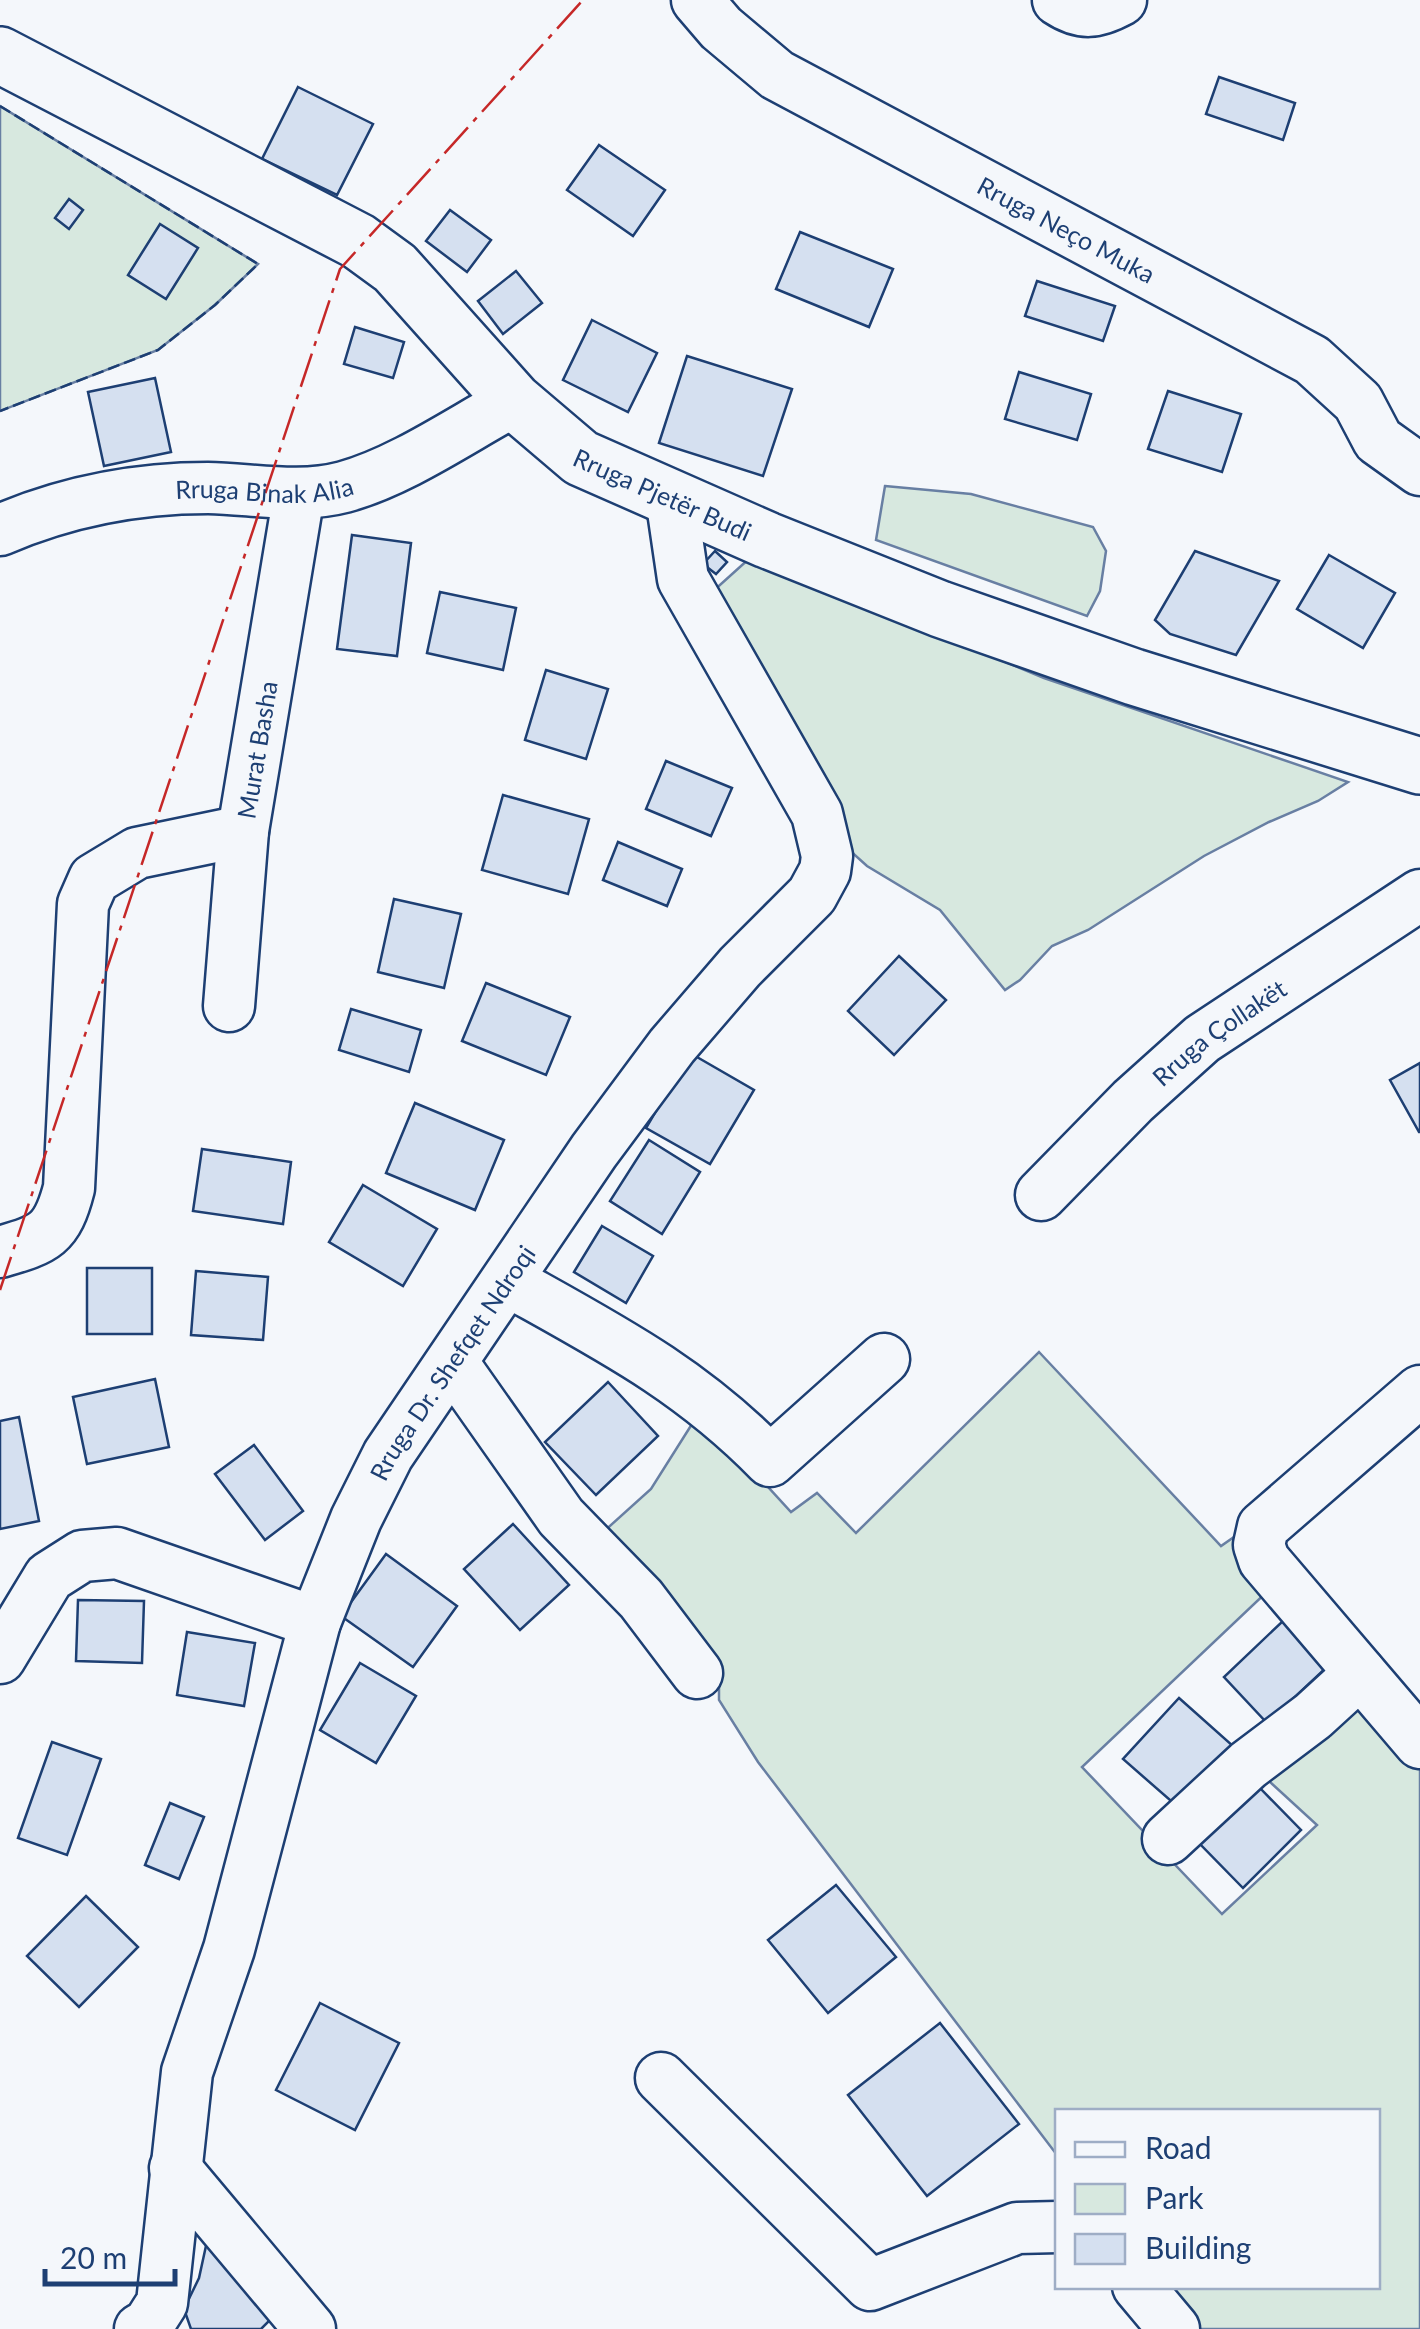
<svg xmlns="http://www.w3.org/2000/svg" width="1420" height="2329" viewBox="0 0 1420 2329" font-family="Lato,sans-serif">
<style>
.green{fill:#d7e8df;stroke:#687fa3;stroke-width:2.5}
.building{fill:#d5e0f0;stroke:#1d3f73;stroke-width:2.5}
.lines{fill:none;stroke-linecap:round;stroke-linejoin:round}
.minor-casing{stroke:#1d3f73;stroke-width:55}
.major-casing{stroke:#1d3f73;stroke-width:60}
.minor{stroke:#f4f7fb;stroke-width:50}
.major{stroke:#f4f7fb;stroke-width:55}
.fence{stroke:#1d3f73;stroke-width:2.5;stroke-dasharray:12 5;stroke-linecap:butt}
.power{stroke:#c62828;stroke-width:2.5;stroke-dasharray:35 8 5 8;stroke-linecap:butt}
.labels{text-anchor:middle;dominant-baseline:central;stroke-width:8;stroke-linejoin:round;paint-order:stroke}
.street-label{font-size:25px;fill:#1d3f73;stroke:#f4f7fb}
</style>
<rect width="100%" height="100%" fill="#f4f7fb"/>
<g class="green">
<path d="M 0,106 L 258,264 L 215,305 L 158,350 L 0,411 Z"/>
<path d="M 885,486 L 971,494 L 1093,527 L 1106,551 L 1100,591 L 1087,616 L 876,540 Z"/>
<path d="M 751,557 L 1044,678 L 1348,782 L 1318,801 L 1269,822 L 1204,856 L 1088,930 L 1052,946 L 1020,980 L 1005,990 L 940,910 L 867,866 L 847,848 L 711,593 Z"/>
<path d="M 1039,1352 L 1221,1546 L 1234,1537 L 1271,1588 L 1082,1767 L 1222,1914 L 1317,1825 L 1259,1772 L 1351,1701 L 1420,1761 L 1420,2329 L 1190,2329 L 1158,2287 L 1378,2286 L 1378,2112 L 1058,2112 L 1057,2155 L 758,1762 L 719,1700 L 719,1681 L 601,1534 L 651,1489 L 692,1424 L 704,1417 L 791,1512 L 817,1493 L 856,1533 Z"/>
</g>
<g class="building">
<path d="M 1219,77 L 1295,103 L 1283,140 L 1206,114 Z"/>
<path d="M 298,87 L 373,124 L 337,195 L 262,159 Z"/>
<path d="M 599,145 L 665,190 L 633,236 L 567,190 Z"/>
<path d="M 69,199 L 83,210 L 69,229 L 55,218 Z"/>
<path d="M 450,210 L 491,240 L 467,272 L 426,241 Z"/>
<path d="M 160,224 L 198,248 L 166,299 L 128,275 Z"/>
<path d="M 800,232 L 893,269 L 869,327 L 776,289 Z"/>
<path d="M 516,271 L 542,303 L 503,334 L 478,301 Z"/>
<path d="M 1037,281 L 1115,306 L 1103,341 L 1025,316 Z"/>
<path d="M 592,320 L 657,353 L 628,412 L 563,380 Z"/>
<path d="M 355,327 L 404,342 L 393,378 L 344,364 Z"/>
<path d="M 687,356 L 792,389 L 763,476 L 659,443 Z"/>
<path d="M 1019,372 L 1091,394 L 1077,440 L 1005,419 Z"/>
<path d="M 155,378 L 171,452 L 104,466 L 88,392 Z"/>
<path d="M 1168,391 L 1241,414 L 1222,472 L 1148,449 Z"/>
<path d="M 352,535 L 411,543 L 397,656 L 337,649 Z"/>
<path d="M 715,551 L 727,562 L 716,574 L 703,564 Z"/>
<path d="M 1195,551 L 1279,581 L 1236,655 L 1170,634 L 1155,620 Z"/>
<path d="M 1329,555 L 1395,593 L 1363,648 L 1297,609 Z"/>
<path d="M 440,592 L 516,608 L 503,670 L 427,653 Z"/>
<path d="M 546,670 L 608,689 L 586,759 L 525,740 Z"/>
<path d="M 666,761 L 732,788 L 711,836 L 646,809 Z"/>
<path d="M 503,795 L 589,819 L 568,894 L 482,870 Z"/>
<path d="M 618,842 L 682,869 L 667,906 L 603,880 Z"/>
<path d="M 394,899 L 461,914 L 444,988 L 378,972 Z"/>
<path d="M 899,956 L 946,1000 L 894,1055 L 848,1011 Z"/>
<path d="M 486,983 L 570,1017 L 546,1075 L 462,1041 Z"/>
<path d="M 351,1009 L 421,1030 L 409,1072 L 339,1050 Z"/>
<path d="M 690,1053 L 754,1090 L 710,1164 L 646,1128 Z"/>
<path d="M 1420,1063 L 1420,1132 L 1419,1132 L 1390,1080 Z"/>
<path d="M 415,1103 L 504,1140 L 475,1210 L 386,1173 Z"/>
<path d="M 649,1140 L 700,1172 L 662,1234 L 610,1201 Z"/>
<path d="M 202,1149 L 291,1162 L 283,1224 L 193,1211 Z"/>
<path d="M 363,1185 L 437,1229 L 403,1286 L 329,1242 Z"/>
<path d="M 602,1226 L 653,1256 L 626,1303 L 574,1272 Z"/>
<rect x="87" y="1268" width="65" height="66"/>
<path d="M 196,1271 L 268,1277 L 263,1340 L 191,1335 Z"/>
<path d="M 155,1379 L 169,1447 L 87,1464 L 73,1397 Z"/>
<path d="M 608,1382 L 658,1436 L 596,1495 L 545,1442 Z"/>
<path d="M 19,1417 L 39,1521 L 0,1529 L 0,1421 Z"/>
<path d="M 254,1445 L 303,1511 L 265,1540 L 215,1474 Z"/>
<path d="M 513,1524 L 569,1585 L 520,1630 L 464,1569 Z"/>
<path d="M 386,1554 L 457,1606 L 413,1667 L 341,1616 Z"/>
<path d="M 78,1600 L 144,1601 L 142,1663 L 76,1661 Z"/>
<path d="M 1284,1620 L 1328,1666 L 1267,1723 L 1224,1677 Z"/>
<path d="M 187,1632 L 255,1643 L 244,1706 L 177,1695 Z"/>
<path d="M 360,1663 L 416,1696 L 376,1763 L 320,1730 Z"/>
<path d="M 1179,1698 L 1233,1746 L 1178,1807 L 1123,1759 Z"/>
<path d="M 52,1742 L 101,1759 L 67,1855 L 18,1838 Z"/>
<path d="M 1257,1785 L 1301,1830 L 1243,1888 L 1199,1843 Z"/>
<path d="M 170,1803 L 204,1817 L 179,1879 L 145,1865 Z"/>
<path d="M 836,1885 L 896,1957 L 828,2013 L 768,1940 Z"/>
<path d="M 86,1896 L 138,1947 L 79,2007 L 27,1956 Z"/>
<path d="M 320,2003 L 399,2043 L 355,2130 L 276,2090 Z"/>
<path d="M 940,2023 L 1019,2124 L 927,2196 L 848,2095 Z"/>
<path d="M 209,2232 L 276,2314 L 261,2329 L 191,2329 L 184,2309 L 199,2278 Z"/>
</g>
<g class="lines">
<g class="minor-casing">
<g id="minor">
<path id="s1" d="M 697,0 L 721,28 L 777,75 L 1312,360 L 1358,402 L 1378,440 L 1420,470"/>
<path d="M 1058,0 C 1082,16 1097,13 1121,0"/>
<path id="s2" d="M 0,530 C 65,502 137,488 208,488 C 254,489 299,499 344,487 C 402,471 462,429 514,401"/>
<path id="s3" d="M 229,1006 L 243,831 L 299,494"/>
<path id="s4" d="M 1041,1195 L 1133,1101 L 1202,1039 L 1420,895"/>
<path d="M 0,1252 C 45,1239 57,1235 69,1188 L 83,904 L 94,879 L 137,853 L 243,831"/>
<path d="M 508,1281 C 608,1337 689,1378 770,1461 L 884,1359"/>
<path d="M 452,1362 L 561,1517 L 641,1599 L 697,1673"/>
<path d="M 1420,1391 L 1263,1527 L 1259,1545 L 1264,1560 L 1420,1743"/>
<path d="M 0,1658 L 49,1577 L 82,1556 L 117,1553 L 315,1622"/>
<path d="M 1168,1839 L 1248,1765 L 1313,1716 L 1360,1673"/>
<path d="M 661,2078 L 870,2285 L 1017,2228 L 1058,2227"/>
<path d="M 175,2168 L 310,2329"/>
<path d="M 1138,2286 L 1174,2329"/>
<path id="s5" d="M 140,2329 L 148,2325 L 162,2303 L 187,2072 L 229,1949 L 315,1622 L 356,1519 L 388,1455 L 594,1151 L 672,1046 L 740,967 L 812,895 L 825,871 L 827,856 L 817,814 L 683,579 L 671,497"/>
</g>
</g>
<g class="major-casing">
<g id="major">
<path id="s6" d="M 0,55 L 358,241 L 395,268 L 514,401 L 581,458 L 767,540 L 940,609 L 1134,677 L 1420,766"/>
</g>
</g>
<use href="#minor" class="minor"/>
<use href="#major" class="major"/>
<path class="fence" d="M 0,106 L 258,264 L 215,305 L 158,350 L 0,411"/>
<path class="power" d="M 0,1290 L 340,269 L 583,0"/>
</g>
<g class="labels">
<g class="street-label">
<text stroke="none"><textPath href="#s1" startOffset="438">Rruga Neço Muka</textPath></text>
<text stroke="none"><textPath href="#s2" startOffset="270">Rruga Binak Alia</textPath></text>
<text stroke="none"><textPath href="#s6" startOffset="805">Rruga Pjetër Budi</textPath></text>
<text stroke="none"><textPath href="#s3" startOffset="258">Murat Basha</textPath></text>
<text stroke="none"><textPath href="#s4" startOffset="242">Rruga Çollakët</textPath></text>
<text stroke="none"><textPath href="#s5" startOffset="1030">Rruga Dr. Shefqet Ndroqi</textPath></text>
</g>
</g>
<rect x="1055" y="2109" width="325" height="180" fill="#f4f7fb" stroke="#9eadc5" stroke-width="2.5"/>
<rect x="1075" y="2142" width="50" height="15" fill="#f4f7fb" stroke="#9eadc5" stroke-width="2.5"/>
<text x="1145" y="2159" font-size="30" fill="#1d3f73">Road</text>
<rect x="1075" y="2184" width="50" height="30" fill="#d7e8df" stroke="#9eadc5" stroke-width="2.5"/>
<text x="1145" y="2209" font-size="30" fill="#1d3f73">Park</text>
<rect x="1075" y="2234" width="50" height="30" fill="#d5e0f0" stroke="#9eadc5" stroke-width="2.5"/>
<text x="1145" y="2259" font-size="30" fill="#1d3f73">Building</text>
<path d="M45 2269v15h130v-15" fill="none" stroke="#1d3f73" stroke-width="5"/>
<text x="60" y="2269" font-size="30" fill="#1d3f73" stroke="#f4f7fb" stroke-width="8" paint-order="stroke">20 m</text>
</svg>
